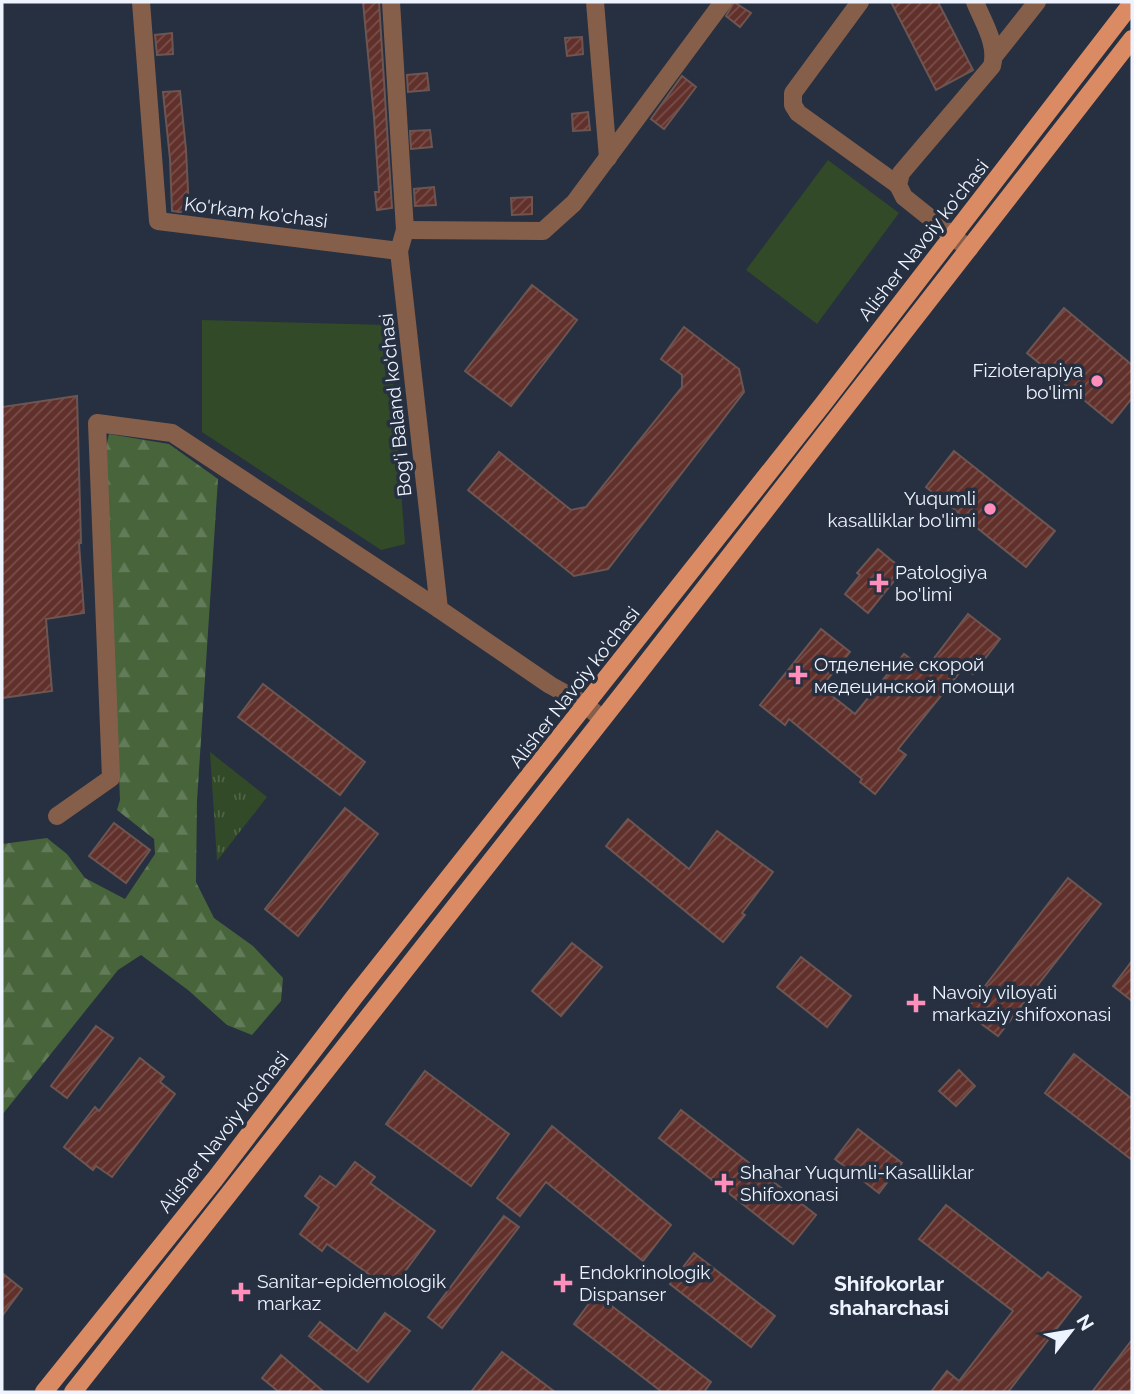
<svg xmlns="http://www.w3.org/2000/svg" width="1134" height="1394" viewBox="0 0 1134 1394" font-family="Raleway,sans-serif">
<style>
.green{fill:#324a27}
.forest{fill:url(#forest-firs)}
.park{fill:url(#park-tufts)}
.building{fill:url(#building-hatch);stroke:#6d5552;stroke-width:2}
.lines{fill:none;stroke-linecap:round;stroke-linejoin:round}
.minor{stroke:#865f4b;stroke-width:18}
.major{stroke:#db8b63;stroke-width:18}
.poi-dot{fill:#ff8ebb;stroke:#263040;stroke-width:2.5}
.labels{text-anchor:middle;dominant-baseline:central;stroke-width:7;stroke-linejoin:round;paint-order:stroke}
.street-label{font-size:19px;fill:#eef4ff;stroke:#263040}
.poi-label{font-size:19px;fill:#eef4ff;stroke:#263040;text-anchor:start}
.neighbourhood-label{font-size:21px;font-weight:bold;fill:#eef4ff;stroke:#263040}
</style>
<defs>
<pattern id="forest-firs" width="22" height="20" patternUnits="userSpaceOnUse" patternTransform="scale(1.75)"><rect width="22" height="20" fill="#47643b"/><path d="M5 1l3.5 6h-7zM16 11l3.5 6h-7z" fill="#627b58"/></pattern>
<pattern id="park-tufts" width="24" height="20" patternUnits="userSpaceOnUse" patternTransform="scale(1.75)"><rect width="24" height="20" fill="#324a27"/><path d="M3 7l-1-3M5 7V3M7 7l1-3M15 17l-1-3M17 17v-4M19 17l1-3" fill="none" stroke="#506547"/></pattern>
<pattern id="building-hatch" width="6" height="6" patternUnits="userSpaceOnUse" patternTransform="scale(1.75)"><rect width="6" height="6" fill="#61302b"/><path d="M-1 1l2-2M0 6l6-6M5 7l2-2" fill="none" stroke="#784f4b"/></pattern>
</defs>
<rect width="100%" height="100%" fill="#263040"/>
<g class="green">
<path d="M 828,160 L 899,213 L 817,324 L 746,270 Z"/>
<path d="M 202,320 L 389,325 L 405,544 L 381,550 L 202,432 Z"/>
</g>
<path class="forest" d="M 109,434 L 169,444 L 218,479 L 197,801 L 196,882 L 214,918 L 253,946 L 283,978 L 281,1001 L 252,1035 L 227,1025 L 188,990 L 141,955 L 118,970 L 2,1115 L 2,844 L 47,838 L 67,854 L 85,878 L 125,899 L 155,854 L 154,839 L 117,810 L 120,800 L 106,447 Z"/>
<path class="park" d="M 210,752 L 267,797 L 217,861 Z"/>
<g class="building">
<path d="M 363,2 L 379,2 L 392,208 L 377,210 L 375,192 L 379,192 L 374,117 Z"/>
<path d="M 734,2 L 751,13 L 740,27 L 726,16 Z"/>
<path d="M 891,2 L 938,2 L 973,70 L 936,90 Z"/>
<path d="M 172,33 L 173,54 L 157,55 L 155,35 Z"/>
<path d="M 582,37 L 583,54 L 567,56 L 565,38 Z"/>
<path d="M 427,73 L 429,90 L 408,92 L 407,75 Z"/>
<path d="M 682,76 L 696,87 L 664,129 L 651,119 Z"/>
<path d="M 180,91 L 186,150 L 189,211 L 179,212 L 172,211 L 170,159 L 163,92 Z"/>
<path d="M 588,112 L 590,130 L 573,131 L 572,114 Z"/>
<path d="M 430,130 L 432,147 L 411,149 L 410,131 Z"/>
<path d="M 434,187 L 436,205 L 415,206 L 414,189 Z"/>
<path d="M 532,197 L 532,214 L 512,215 L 511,198 Z"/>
<path d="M 532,285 L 577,320 L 511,406 L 465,371 Z"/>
<path d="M 1064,308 L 1132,365 L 1132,398 L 1112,423 L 1027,353 Z"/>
<path d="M 684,327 L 739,369 L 744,392 L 608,569 L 574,576 L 468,490 L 499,452 L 571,510 L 586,507 L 682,387 L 682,375 L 661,359 Z"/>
<path d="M 77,396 L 81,543 L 79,543 L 84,613 L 46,619 L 52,691 L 2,698 L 2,407 Z"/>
<path d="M 954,451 L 1055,531 L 1026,567 L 926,487 Z"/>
<path d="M 878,549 L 903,570 L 868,613 L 845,594 L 860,575 L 857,573 Z"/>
<path d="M 968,614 L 1000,639 L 973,674 L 964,667 L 898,749 L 906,755 L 875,794 L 860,782 L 862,779 L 789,719 L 785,725 L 760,705 L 821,629 L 850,652 L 821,687 L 855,714 L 904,654 L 925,670 Z"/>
<path d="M 263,684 L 365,762 L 340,795 L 238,717 Z"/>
<path d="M 345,808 L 378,834 L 298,936 L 265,909 Z"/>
<path d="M 628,819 L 689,869 L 717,831 L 773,872 L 742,913 L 745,915 L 723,942 L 606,846 Z"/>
<path d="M 114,823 L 150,850 L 126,883 L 89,856 Z"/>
<path d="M 1068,878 L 1101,904 L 998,1036 L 965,1012 Z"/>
<path d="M 572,943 L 602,967 L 561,1016 L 532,991 Z"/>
<path d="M 801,957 L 851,996 L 827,1027 L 777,987 Z"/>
<path d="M 1132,961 L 1132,1001 L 1113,986 Z"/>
<path d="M 96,1026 L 113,1038 L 67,1098 L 51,1086 Z"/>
<path d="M 1074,1054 L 1132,1099 L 1132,1160 L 1045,1093 Z"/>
<path d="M 140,1058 L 164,1077 L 160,1082 L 175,1094 L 112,1177 L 96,1166 L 93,1170 L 64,1147 L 95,1107 L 99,1111 Z"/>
<path d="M 959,1070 L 975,1086 L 956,1106 L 939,1091 Z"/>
<path d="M 425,1071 L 509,1134 L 471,1186 L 386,1124 Z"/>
<path d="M 681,1110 L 816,1215 L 793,1244 L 659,1138 Z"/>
<path d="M 552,1126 L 671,1225 L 643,1261 L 546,1182 L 520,1216 L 497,1198 Z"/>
<path d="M 858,1129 L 902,1163 L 879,1193 L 835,1159 Z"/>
<path d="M 355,1162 L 375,1177 L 370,1183 L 435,1231 L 391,1290 L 327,1244 L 322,1251 L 300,1234 L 319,1207 L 305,1196 L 320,1176 L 336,1187 Z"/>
<path d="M 946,1205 L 1042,1279 L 1048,1272 L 1081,1297 L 1008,1392 L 931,1392 L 947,1371 L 959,1381 L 1013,1311 L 919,1239 Z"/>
<path d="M 504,1216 L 519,1227 L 442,1328 L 428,1317 Z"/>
<path d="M 694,1253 L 775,1316 L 751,1347 L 670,1284 Z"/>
<path d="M 2,1273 L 22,1289 L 2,1316 Z"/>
<path d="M 596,1294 L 711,1382 L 704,1392 L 662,1392 L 574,1324 Z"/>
<path d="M 385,1313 L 410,1331 L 368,1382 L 309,1336 L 320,1322 L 357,1351 Z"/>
<path d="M 1132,1340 L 1132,1392 L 1092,1392 Z"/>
<path d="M 502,1352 L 555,1392 L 471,1392 Z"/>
<path d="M 281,1355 L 324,1392 L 279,1392 L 262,1378 Z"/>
</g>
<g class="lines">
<g class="minor">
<path d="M 141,2 L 158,221 L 399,251"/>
<path d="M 391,2 L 405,230 L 399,251 L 439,609 L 550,685 L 586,705 L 601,718"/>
<path d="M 595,2 L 608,158"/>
<path d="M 860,2 L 793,93 L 793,105 L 798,113 L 898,185"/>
<path d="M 995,55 L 1037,2"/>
<path d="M 405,230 L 543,231 L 574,203 L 723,2"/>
<path d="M 969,249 L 904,197 L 898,185 L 901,173 L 992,66 C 998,44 983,22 975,2"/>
<path d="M 57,816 L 111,778 L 97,423 L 172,433 L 439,609"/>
</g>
<g class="major">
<path d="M 44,1392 L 215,1179 L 355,996 L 823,404 L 1132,3"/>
<path d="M 73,1392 L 627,688 L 1132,39"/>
</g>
</g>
<g class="poi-dot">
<circle cx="1097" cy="381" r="7"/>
<circle cx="990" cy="509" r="7"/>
<path d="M875.5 572.5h7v7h7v7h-7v7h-7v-7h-7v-7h7z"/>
<path d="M794.5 664.5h7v7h7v7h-7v7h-7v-7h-7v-7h7z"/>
<path d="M912.5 992.5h7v7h7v7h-7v7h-7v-7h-7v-7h7z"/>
<path d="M720.5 1172.5h7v7h7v7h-7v7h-7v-7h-7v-7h7z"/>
<path d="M559.5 1272.5h7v7h7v7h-7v7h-7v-7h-7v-7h7z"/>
<path d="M237.5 1281.5h7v7h7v7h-7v7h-7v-7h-7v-7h7z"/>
</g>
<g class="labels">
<g class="street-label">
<text transform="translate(256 212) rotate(7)">Ko'rkam ko'chasi</text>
<text transform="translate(923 240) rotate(-52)">Alisher Navoiy ko'chasi</text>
<text transform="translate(395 405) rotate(-96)">Bog'i Baland ko'chasi</text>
<text transform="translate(574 687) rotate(-52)">Alisher Navoiy ko'chasi</text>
<text transform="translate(223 1132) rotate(-52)">Alisher Navoiy ko'chasi</text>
</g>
<g class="poi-label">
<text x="1083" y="370" text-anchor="end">Fizioterapiya<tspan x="1083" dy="22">bo'limi</tspan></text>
<text x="976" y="498" text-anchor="end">Yuqumli<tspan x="976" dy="22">kasalliklar bo'limi</tspan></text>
<text x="895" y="572">Patologiya<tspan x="895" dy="22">bo'limi</tspan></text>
<text x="814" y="664">Отделение скорой<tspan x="814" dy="22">медецинской помощи</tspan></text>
<text x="932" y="992">Navoiy viloyati<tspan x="932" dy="22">markaziy shifoxonasi</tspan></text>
<text x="740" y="1172">Shahar Yuqumli-Kasalliklar<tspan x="740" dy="22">Shifoxonasi</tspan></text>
<text x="579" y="1272">Endokrinologik<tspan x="579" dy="22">Dispanser</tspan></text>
<text x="257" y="1281">Sanitar-epidemologik<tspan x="257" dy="22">markaz</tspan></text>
</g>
<g class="neighbourhood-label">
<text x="889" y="1283">Shifokorlar<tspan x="889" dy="24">shaharchasi</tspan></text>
</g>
</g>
<rect width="1134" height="1394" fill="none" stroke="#eef4ff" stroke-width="7"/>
<g transform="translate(1071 1331) rotate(59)" stroke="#263040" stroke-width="5" paint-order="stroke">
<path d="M0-5L12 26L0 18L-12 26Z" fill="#eef4ff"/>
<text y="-10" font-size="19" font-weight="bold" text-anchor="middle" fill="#eef4ff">N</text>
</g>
</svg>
